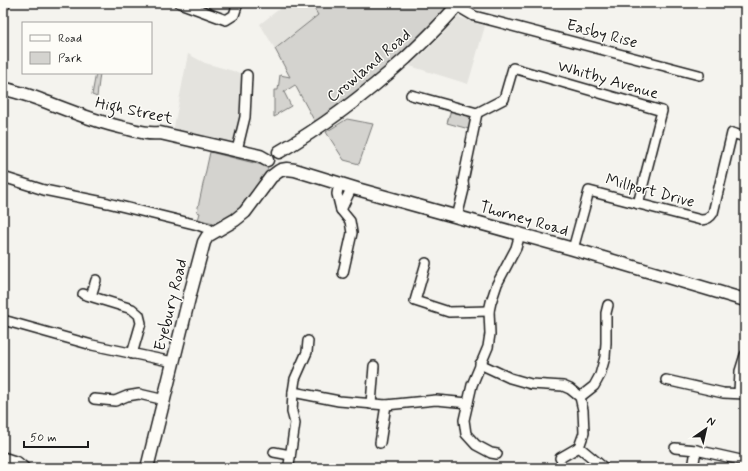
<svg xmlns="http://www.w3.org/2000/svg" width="748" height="471" viewBox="0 0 748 471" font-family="Mynerve,sans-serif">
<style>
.built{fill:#e4e3de}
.green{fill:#d4d3cf;stroke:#787876}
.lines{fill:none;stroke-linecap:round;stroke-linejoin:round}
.street-casing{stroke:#1c1c1c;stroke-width:12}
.secondary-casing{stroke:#1c1c1c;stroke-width:15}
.street{stroke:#fdfcf7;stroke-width:9}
.secondary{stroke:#fdfcf7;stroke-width:12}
.labels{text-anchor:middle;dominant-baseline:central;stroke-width:3;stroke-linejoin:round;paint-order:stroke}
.street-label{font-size:16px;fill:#1c1c1c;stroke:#fdfcf7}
</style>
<rect width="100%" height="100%" fill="#f4f3ee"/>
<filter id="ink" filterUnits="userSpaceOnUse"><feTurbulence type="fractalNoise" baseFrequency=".025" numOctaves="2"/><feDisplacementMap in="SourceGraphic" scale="8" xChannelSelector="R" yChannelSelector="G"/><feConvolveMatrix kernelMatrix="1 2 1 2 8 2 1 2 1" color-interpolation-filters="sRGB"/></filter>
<g filter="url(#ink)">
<g class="built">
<path d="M 287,3 L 311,3 L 319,15 L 275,49 L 260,24 Z"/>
<path d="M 458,17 L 485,26 L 468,84 L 410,66 L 440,37 Z"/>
<path d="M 188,54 L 205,63 L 247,75 L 237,150 L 173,132 Z"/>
</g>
<g class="green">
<path d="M 311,3 L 452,3 L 396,61 L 316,124 L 295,85 L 284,92 L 291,106 L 277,114 L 278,115 L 274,117 L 274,90 L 278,90 L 280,75 L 290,77 L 275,49 L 318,15 Z"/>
<path d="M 96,73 L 100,73 L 97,97 L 92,95 Z"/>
<path d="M 451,110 C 464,114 473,112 469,129 L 447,123 Z"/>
<path d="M 347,119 L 373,124 L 359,164 L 344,160 L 326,132 Z"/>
<path d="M 210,152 L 266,166 L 268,170 L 267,175 L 243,210 L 223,222 L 215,223 L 198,220 L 200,213 L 197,212 Z"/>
</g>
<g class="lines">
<g class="street-casing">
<g id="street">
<path d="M 180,3 L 226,20 L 234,15 L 238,3"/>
<path d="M 457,6 L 474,16 L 482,18 L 699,75"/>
<path d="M 3,7 L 5,3"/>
<path d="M 411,95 L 477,113 L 504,99 L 513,68 L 662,111 L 638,204"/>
<path d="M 237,150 L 245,117 L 247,75"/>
<path d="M 3,177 L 44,190 L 108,203 L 198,225 L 209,229 L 213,232"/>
<path d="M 339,184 L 337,194 L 341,210 L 352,187"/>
<path d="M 341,210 L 350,221 L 352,233 L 343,273"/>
<path d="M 457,217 L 464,189 L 463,181 L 477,113"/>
<path d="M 573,249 L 589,191 L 701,220 C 707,220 710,218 713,213 L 732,133 L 745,137"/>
<path d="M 426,263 L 415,301 L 449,312 L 489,311"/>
<path d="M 83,294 L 132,309 L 139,315 L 141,323 L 132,354"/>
<path d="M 91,296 L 96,280"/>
<path d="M 3,320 L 92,345 L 173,362"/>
<path d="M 480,364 L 510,378 L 531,384 L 563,386 L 570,389 L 580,397 L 583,410 L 584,433 L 579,447 L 603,467"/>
<path d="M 666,380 L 723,393 L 745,394"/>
<path d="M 293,392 L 339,401 L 386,405 L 436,400 L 468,403"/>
<path d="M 739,393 L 740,371 L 745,355"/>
<path d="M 580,397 L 594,386 L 600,375 L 605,357 L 606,343 L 606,313 L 608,305"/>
<path d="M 94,399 L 115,401 L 127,396 L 139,394 L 165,400"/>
<path d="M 371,404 L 374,366"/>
<path d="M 380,443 L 386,405"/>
<path d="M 675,448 L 696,450"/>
<path d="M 274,452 L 290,455"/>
<path d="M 497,454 L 491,453 L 476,445 L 466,434 L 464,420 L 472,385 L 488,347 L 490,334 L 489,311 L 491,302 L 497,284 L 516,248 L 520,234"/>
<path d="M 3,457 L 18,462 L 25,468"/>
<path d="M 560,458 L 579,447"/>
<path d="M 289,465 L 295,423 L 292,412 L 293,392 L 295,379 L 307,352 L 308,341"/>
<path d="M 693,468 L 696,450 L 745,461"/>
</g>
</g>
<g class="secondary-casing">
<g id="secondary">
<path d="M 3,88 C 16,92 29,95 41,100 C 70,111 99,123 129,129 C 140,132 148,134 160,133 L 260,156 L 267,160"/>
<path d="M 279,152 C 324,126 367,93 406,58 C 424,41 443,23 459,3"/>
<path d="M 281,170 L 287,169 L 295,170 L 357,189 L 573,249 L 745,300"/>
<path d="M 147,468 L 189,298 L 204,242 L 207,237 L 209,235 L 235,220 L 245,212 L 271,177 L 279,171"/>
</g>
</g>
<use href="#street" class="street"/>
<use href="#secondary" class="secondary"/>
</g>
</g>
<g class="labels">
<g class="street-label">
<text transform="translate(602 34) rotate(15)">Easby Rise</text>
<text transform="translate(369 66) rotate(-40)">Crowland Road</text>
<text transform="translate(608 80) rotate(16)">Whitby Avenue</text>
<text transform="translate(134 111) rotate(12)">High Street</text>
<text transform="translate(650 191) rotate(15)">Millport Drive</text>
<text transform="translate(524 219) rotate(16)">Thorney Road</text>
<text transform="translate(171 305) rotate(-76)">Eyebury Road</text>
</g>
</g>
<rect width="748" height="471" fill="none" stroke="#fdfcf7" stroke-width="16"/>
<rect x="8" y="8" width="732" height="455" fill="none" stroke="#1c1c1c" stroke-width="1.5" filter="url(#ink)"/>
<rect x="22" y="22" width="130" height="52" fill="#fdfcf7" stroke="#a3a29f"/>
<rect x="30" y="35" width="20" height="6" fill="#fdfcf7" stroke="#a3a29f"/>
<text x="58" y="42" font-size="12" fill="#1c1c1c">Road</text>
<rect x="30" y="52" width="20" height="12" fill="#d4d3cf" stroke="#a3a29f"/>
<text x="58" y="62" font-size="12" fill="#1c1c1c">Park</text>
<g transform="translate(706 429) rotate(34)" stroke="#fdfcf7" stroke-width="3" paint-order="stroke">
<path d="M0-3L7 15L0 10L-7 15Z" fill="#1c1c1c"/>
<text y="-6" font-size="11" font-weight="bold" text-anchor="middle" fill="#1c1c1c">N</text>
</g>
<path d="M24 441v6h64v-6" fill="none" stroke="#1c1c1c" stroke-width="2"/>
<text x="30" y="441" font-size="12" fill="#1c1c1c" stroke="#fdfcf7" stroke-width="3" paint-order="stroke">50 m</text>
</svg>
